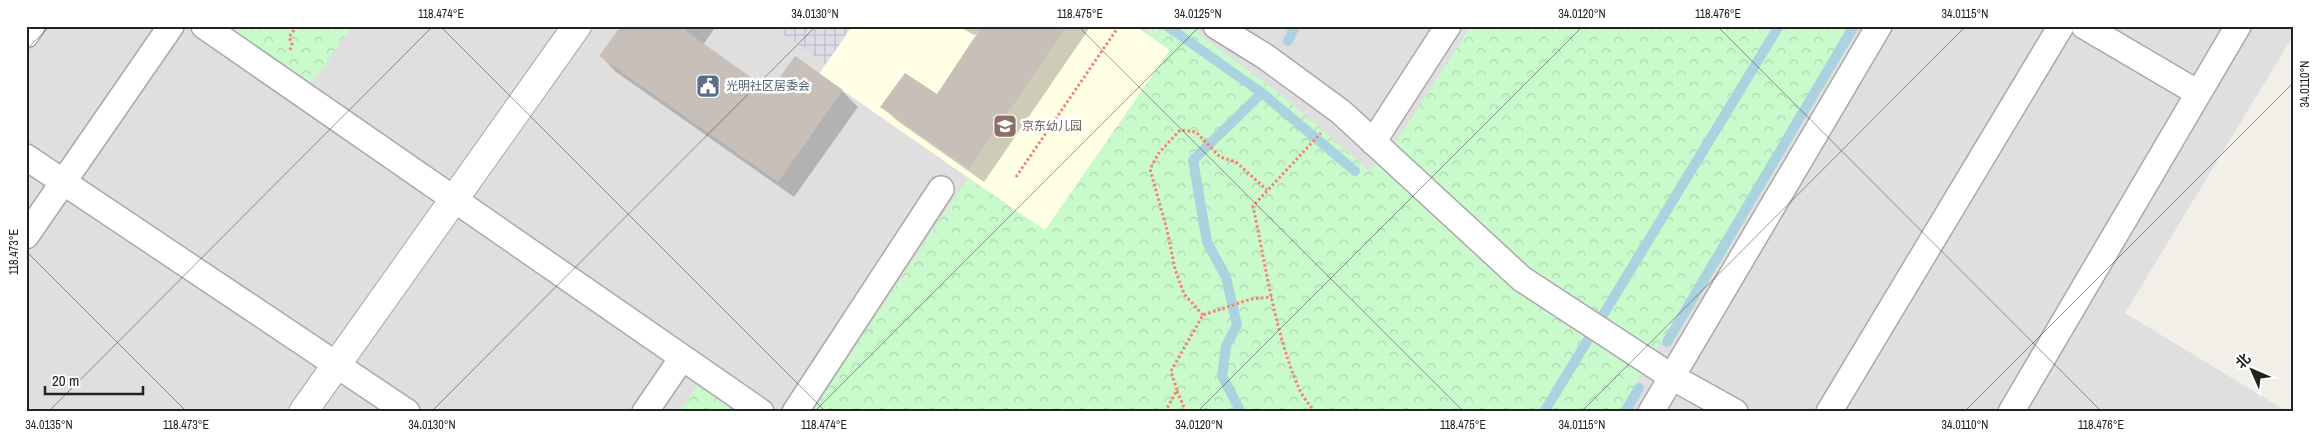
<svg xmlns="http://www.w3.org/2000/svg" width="2319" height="438" viewBox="0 0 2319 438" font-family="'Archivo Narrow','Noto Sans SC',sans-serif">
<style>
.residential{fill:#e0dfdf}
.education{fill:#ffffe5}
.park{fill:url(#park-crowns)}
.plaza{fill:url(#plaza-grid)}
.shadow{fill:#0003}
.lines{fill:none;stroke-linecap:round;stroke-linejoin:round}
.stream{stroke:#aad3df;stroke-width:10}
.building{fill:#c7bfb8}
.minor-casing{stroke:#a9a9a9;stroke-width:28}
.tertiary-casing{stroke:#a9a9a9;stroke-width:30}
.path{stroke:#fa8072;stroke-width:3;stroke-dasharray:2.5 2.5;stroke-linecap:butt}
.minor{stroke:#fff;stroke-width:25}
.tertiary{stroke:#fff;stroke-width:28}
.ticks{fill:none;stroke:#222;stroke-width:1;stroke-opacity:0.45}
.labels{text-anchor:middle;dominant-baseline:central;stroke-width:5;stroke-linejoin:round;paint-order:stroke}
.service-label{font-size:12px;fill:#4e5e75;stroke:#fff;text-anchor:start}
.education-label{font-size:12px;fill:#785e54;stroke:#fff;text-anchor:start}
.neatline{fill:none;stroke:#222;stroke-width:2}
.ticks-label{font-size:12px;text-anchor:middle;fill:#222}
</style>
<defs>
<pattern id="park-crowns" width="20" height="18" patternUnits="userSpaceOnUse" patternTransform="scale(1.25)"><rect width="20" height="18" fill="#c8facc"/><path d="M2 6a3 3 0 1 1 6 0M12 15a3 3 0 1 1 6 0" fill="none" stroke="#acd6af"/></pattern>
<pattern id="plaza-grid" width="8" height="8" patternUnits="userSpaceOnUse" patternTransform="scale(1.25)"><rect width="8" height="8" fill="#dddde8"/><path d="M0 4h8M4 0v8" fill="none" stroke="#bdbdc7"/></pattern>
</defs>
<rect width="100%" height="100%" fill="#f2efe9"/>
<path class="residential" d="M 26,26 L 2293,26 L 2293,36 L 2125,313 L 2288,412 L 26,412 Z"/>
<path class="education" d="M 852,26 L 1135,26 L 1170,50 L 1045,231 L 819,74 Z"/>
<g class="park">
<path d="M 223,26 L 352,26 L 309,87 Z"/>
<path d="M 1149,26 L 1187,26 L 1278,92 L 1368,170 L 1398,139 L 1471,26 L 1850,26 L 1619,412 L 812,412 L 968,178 L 1045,230 L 1170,50 L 1145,33 Z"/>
<path d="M 699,383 L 744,412 L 680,412 Z"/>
</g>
<path class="plaza" d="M 772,26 L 852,26 L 826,64 Z"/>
<g class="shadow">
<path d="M 622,26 L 716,26 L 703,45 L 771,93 L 842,91 L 858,107 L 794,197 L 616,72 L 601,56 Z"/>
<path d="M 958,26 L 1091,26 L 984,182 L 896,120 L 882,106 L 937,96 L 980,32 L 974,35 Z"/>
</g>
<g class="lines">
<g class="stream">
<path d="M 1167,26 L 1262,93 L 1355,171"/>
<path d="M 1288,41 L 1295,26"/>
<path d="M 1667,342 L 1854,26"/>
<path d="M 1241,412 L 1222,376 L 1226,346 L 1237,325 L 1226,277 L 1207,242 L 1193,160 L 1262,93"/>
<path d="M 1544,412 L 1779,26"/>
<path d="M 1625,412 L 1639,388"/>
</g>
</g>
<g class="building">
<path d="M 621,26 L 689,26 L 686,31 L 770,91 L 795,56 L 843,90 L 778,182 L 599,56 Z"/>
<path d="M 982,26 L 1067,26 L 969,169 L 880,107 L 905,73 L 937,94 Z"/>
</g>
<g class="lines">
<g class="minor-casing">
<g id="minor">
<path d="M 204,26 L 761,412"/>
<path d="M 1216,26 L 1266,57 L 1341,112 L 1522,279 L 1672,377 L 1735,412"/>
<path d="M 2084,26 L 2198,93"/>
<path d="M 26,35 L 32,26"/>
<path d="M 1373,142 L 1448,26"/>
<path d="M 26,157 L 407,412"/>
<path d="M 26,236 L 171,26"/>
<path d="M 645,412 L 682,358"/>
<path d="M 795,412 L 941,189"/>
<path d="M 1651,412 L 1879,26"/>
<path d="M 1829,412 L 2061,26"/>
<path d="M 2011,412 L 2238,26"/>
</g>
</g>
<g class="tertiary-casing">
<path id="tertiary" d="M 303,412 L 577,26"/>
</g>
<g class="path">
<path d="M 290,50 L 292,44 L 289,37 L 297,26"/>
<path d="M 1016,177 L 1119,26"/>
<path d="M 1203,315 L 1184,294 L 1175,269 L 1167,230 L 1150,169 L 1158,154 L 1180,130 L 1196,132 L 1220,157 L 1236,162 L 1267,190"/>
<path d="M 1177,391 L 1186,412"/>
<path d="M 1165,412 L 1177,390 L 1171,371 L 1203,315 L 1251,299 L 1272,297"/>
<path d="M 1315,412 C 1309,404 1301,395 1298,386 C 1275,333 1265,262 1253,206 L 1321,133"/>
</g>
<use href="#minor" class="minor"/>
<use href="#tertiary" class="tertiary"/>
</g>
<path class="ticks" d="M 440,26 L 826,412M 1078,26 L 1464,412M 1717,26 L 2102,412M 26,50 L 50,26M 26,251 L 187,412M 48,412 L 433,26M 431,412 L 816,26M 814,412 L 1200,26M 1197,412 L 1583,26M 1581,412 L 1966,26M 1964,412 L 2293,83"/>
<defs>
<g id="civic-square" transform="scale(1.25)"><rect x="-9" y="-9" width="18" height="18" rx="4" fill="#5c6f8a" stroke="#fff"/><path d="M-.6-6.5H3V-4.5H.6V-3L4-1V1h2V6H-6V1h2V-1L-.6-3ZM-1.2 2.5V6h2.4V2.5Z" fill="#fff"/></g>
<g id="school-square" transform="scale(1.25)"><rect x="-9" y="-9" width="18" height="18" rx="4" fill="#8d6e63" stroke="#fff"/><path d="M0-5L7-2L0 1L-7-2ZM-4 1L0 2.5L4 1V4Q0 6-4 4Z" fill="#fff"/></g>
</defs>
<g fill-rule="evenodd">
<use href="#civic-square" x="708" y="86"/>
<use href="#school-square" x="1005" y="126"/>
</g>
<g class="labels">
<g class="service-label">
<text x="726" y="86">光明社区居委会</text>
</g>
<g class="education-label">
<text x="1022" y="126">京东幼儿园</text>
</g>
</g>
<rect width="2319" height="438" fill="none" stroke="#ffffff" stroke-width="55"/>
<g transform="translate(2252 370) rotate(315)" stroke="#ffffff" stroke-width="4" paint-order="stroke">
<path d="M0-4L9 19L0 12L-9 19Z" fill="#222222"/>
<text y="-8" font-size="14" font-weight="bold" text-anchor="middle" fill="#222222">北</text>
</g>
<path d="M45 386v8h98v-8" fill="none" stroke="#222222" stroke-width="2.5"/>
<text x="52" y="386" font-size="15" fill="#222222" stroke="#ffffff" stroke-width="4" paint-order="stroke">20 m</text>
<rect x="28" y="28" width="2264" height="382" class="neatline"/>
<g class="ticks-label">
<text x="441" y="18">118.474°E</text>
<text x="815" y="18">34.0130°N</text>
<text x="1080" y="18">118.475°E</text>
<text x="1198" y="18">34.0125°N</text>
<text x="1582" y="18">34.0120°N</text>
<text x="1718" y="18">118.476°E</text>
<text x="1965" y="18">34.0115°N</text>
<text transform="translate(2305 84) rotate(-90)" y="4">34.0110°N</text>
<text transform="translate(14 252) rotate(-90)" y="4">118.473°E</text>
<text x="49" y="429">34.0135°N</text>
<text x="186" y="429">118.473°E</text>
<text x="432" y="429">34.0130°N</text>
<text x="824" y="429">118.474°E</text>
<text x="1199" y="429">34.0120°N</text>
<text x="1463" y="429">118.475°E</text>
<text x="1582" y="429">34.0115°N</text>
<text x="1965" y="429">34.0110°N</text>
<text x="2101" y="429">118.476°E</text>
</g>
</svg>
